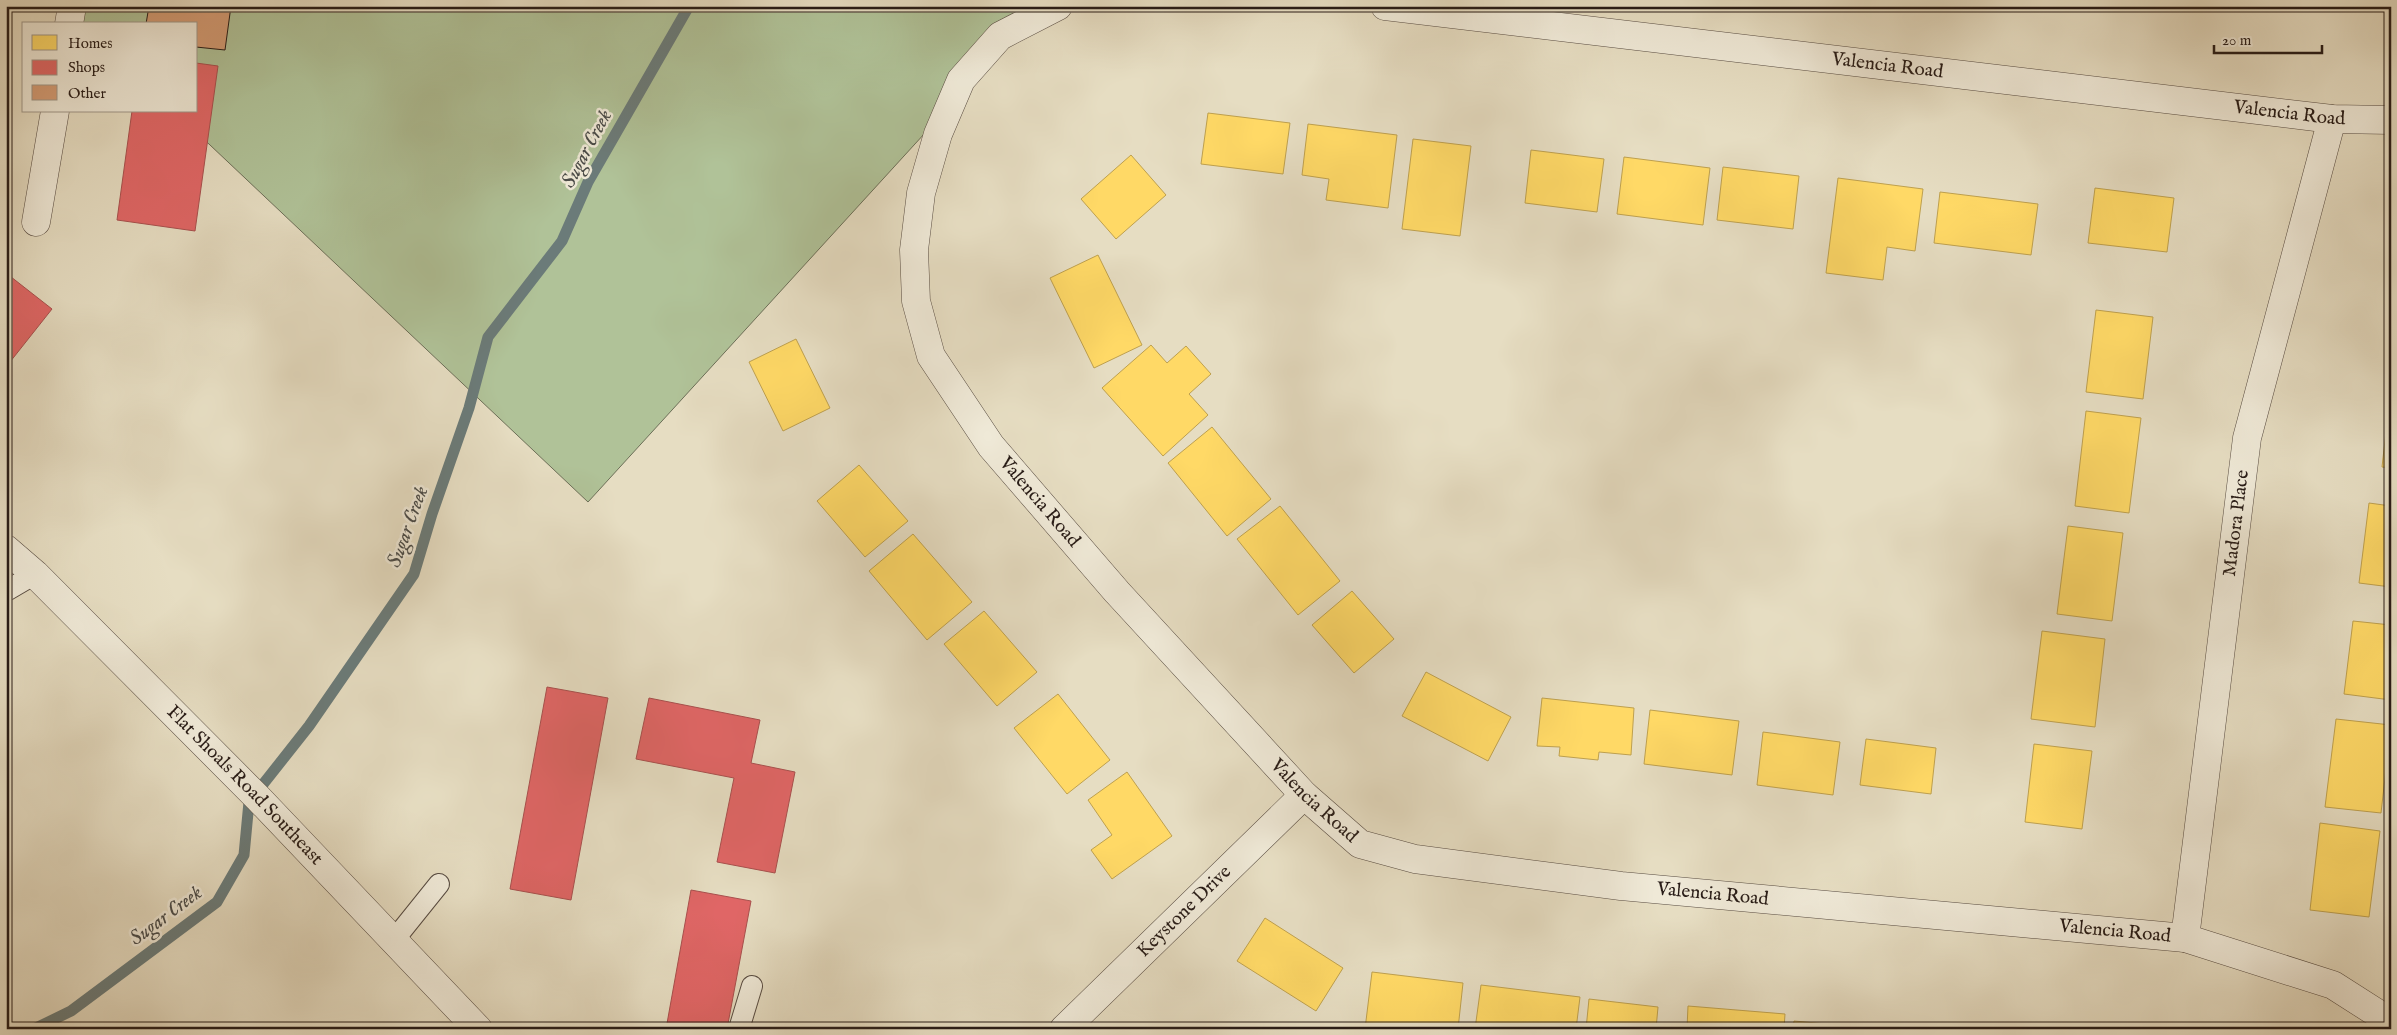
<svg xmlns="http://www.w3.org/2000/svg" width="2397" height="1035" viewBox="0 0 2397 1035" font-family="'IM FELL English',serif">
<style>
.green{fill:#b0c298;stroke:#6c6f58}
.homes{fill:#ffd966;stroke:#bea04e}
.shops{fill:#e06666;stroke:#a9504e}
.lines{fill:none;stroke-linecap:round;stroke-linejoin:round}
.stream{stroke:#6b7b79;stroke-width:11}
.building{fill:#d49c75;stroke:#281c17}
.service-casing{stroke:#584c42;stroke-width:22}
.minor-casing{stroke:#584c42;stroke-width:29}
.tertiary-casing{stroke:#584c42;stroke-width:29}
.service{stroke:#efe9d7;stroke-width:20}
.minor{stroke:#efe9d7;stroke-width:28}
.tertiary{stroke:#efe9d7;stroke-width:28}
.labels{text-anchor:middle;dominant-baseline:central;stroke-width:5;stroke-linejoin:round;paint-order:stroke}
.street-label{font-size:19px;fill:#281c17;stroke:#efe9d7}
.water-label{font-size:20px;font-style:italic;fill:#4a4b48;stroke:#efe9d7}
</style>
<rect width="100%" height="100%" fill="#e6ddc2"/>
<filter id="stains"><feTurbulence type="fractalNoise" baseFrequency=".004" numOctaves="4"/><feColorMatrix values="0 0 0 0 .2 0 0 0 0 .09 0 0 0 0 .02 0 0 0 .5 -.17"/></filter>
<radialGradient id="worn" r=".72"><stop offset=".6" stop-color="#630" stop-opacity="0"/><stop offset="1" stop-color="#630" stop-opacity=".3"/></radialGradient>
<path class="green" d="M 63,6 L 1041,6 L 588,502 L 174,111 L 196,111 L 196,24 L 82,24 Z"/>
<g class="homes">
<path d="M 1208,113 L 1290,123 L 1283,174 L 1201,164 Z"/>
<path d="M 1308,124 L 1397,135 L 1388,208 L 1326,200 L 1329,179 L 1302,175 Z"/>
<path d="M 1413,139 L 1471,146 L 1460,236 L 1402,229 Z"/>
<path d="M 1531,150 L 1604,159 L 1597,212 L 1525,203 Z"/>
<path d="M 1131,155 L 1166,195 L 1116,239 L 1081,199 Z"/>
<path d="M 1624,157 L 1710,168 L 1703,225 L 1617,214 Z"/>
<path d="M 1723,167 L 1799,176 L 1793,229 L 1717,220 Z"/>
<path d="M 1838,178 L 1923,189 L 1915,251 L 1887,247 L 1883,280 L 1826,273 Z"/>
<path d="M 2095,188 L 2174,198 L 2167,252 L 2088,243 Z"/>
<path d="M 1940,192 L 2038,204 L 2031,255 L 1934,243 Z"/>
<path d="M 1098,255 L 1142,345 L 1094,368 L 1050,278 Z"/>
<path d="M 2096,310 L 2153,317 L 2143,399 L 2086,392 Z"/>
<path d="M 796,339 L 830,408 L 783,431 L 749,362 Z"/>
<path d="M 1151,345 L 1167,363 L 1186,346 L 1211,374 L 1189,394 L 1208,415 L 1163,456 L 1102,388 Z"/>
<path d="M 2390,396 L 2391,396 L 2391,468 L 2382,467 Z"/>
<path d="M 2086,411 L 2141,418 L 2129,513 L 2075,506 Z"/>
<path d="M 1212,427 L 1271,499 L 1227,536 L 1168,463 Z"/>
<path d="M 859,465 L 908,521 L 865,557 L 817,501 Z"/>
<path d="M 2369,503 L 2391,506 L 2391,587 L 2359,583 Z"/>
<path d="M 1280,506 L 1340,581 L 1298,615 L 1237,539 Z"/>
<path d="M 2068,526 L 2123,533 L 2112,621 L 2057,614 Z"/>
<path d="M 913,534 L 972,602 L 927,640 L 869,571 Z"/>
<path d="M 1352,591 L 1394,639 L 1354,673 L 1312,625 Z"/>
<path d="M 984,611 L 1037,672 L 997,706 L 944,644 Z"/>
<path d="M 2353,621 L 2391,625 L 2391,700 L 2344,694 Z"/>
<path d="M 2042,631 L 2105,639 L 2095,727 L 2031,719 Z"/>
<path d="M 1426,672 L 1511,717 L 1488,761 L 1402,716 Z"/>
<path d="M 1058,694 L 1110,760 L 1067,794 L 1014,728 Z"/>
<path d="M 1542,698 L 1634,708 L 1631,755 L 1599,752 L 1598,760 L 1559,756 L 1560,747 L 1537,746 Z"/>
<path d="M 1650,710 L 1739,721 L 1732,775 L 1644,764 Z"/>
<path d="M 2336,719 L 2391,725 L 2381,813 L 2325,807 Z"/>
<path d="M 1763,732 L 1840,742 L 1833,795 L 1757,785 Z"/>
<path d="M 1866,739 L 1936,748 L 1931,794 L 1860,785 Z"/>
<path d="M 2034,744 L 2092,751 L 2082,829 L 2025,822 Z"/>
<path d="M 1127,772 L 1172,836 L 1112,879 L 1091,850 L 1112,835 L 1088,800 Z"/>
<path d="M 2320,823 L 2380,831 L 2369,917 L 2310,910 Z"/>
<path d="M 1265,918 L 1343,968 L 1316,1011 L 1237,961 Z"/>
<path d="M 1372,972 L 1463,983 L 1458,1029 L 1365,1029 Z"/>
<path d="M 1481,985 L 1580,997 L 1576,1029 L 1475,1029 Z"/>
<path d="M 1589,999 L 1658,1007 L 1656,1029 L 1586,1029 Z"/>
<path d="M 1688,1006 L 1785,1014 L 1784,1029 L 1687,1029 Z"/>
<path d="M 1794,1021 L 1883,1029 L 1793,1029 Z"/>
</g>
<g class="shops">
<path d="M 196,63 L 218,66 L 195,231 L 117,220 L 132,111 L 196,111 Z"/>
<path d="M 6,273 L 52,309 L 6,367 Z"/>
<path d="M 547,687 L 608,698 L 571,900 L 510,889 Z"/>
<path d="M 649,698 L 760,720 L 751,763 L 795,772 L 775,873 L 717,862 L 734,778 L 636,759 Z"/>
<path d="M 691,890 L 751,901 L 727,1029 L 666,1029 Z"/>
</g>
<g class="lines">
<path class="stream" d="M 34,1029 L 71,1011 L 217,902 L 244,855 L 249,802 L 309,726 L 414,574 L 432,514 L 469,408 L 488,337 L 562,241 L 588,182 L 689,6"/>
</g>
<path class="building" d="M 149,6 L 231,6 L 225,50 L 196,47 L 196,24 L 146,24 Z"/>
<g class="lines">
<g class="service-casing">
<g id="service">
<path d="M 6,591 L 35,574"/>
<path d="M 394,940 L 439,884"/>
<path d="M 739,1029 L 752,986"/>
</g>
</g>
<g class="minor-casing">
<g id="minor">
<path id="s1" d="M 1058,6 L 1000,36 L 961,80 L 938,134 L 921,193 L 914,250 L 916,301 L 931,356 L 991,446 L 1117,592 L 1304,795 L 1360,844 L 1415,859 L 1621,886 L 2185,938 L 2333,985 L 2391,1022"/>
<path id="s2" d="M 1385,6 L 2332,119 L 2391,120"/>
<path d="M 69,24 L 72,6"/>
<path d="M 36,222 L 55,111"/>
<path id="s3" d="M 2185,938 L 2247,438 L 2332,119"/>
<path id="s4" d="M 1064,1029 L 1304,795"/>
</g>
</g>
<g class="tertiary-casing">
<g id="tertiary">
<path id="s5" d="M 6,549 L 35,574 L 258,798 L 478,1029"/>
</g>
</g>
<use href="#service" class="service"/>
<use href="#minor" class="minor"/>
<use href="#tertiary" class="tertiary"/>
</g>
<g class="labels">
<g class="street-label">
<text stroke="none"><textPath href="#s2" startOffset="506">Valencia Road</textPath></text>
<text stroke="none"><textPath href="#s2" startOffset="911">Valencia Road</textPath></text>
<text stroke="none"><textPath href="#s1" startOffset="592">Valencia Road</textPath></text>
<text stroke="none"><textPath href="#s3" startOffset="418">Madora Place</textPath></text>
<text stroke="none"><textPath href="#s5" startOffset="336">Flat Shoals Road Southeast</textPath></text>
<text stroke="none"><textPath href="#s1" startOffset="998">Valencia Road</textPath></text>
<text stroke="none"><textPath href="#s1" startOffset="1418">Valencia Road</textPath></text>
<text stroke="none"><textPath href="#s4" startOffset="168">Keystone Drive</textPath></text>
<text stroke="none"><textPath href="#s1" startOffset="1822">Valencia Road</textPath></text>
</g>
<g class="water-label">
<text transform="translate(587 149) rotate(-62)">Sugar Creek</text>
<text transform="translate(408 527) rotate(-70)">Sugar Creek</text>
<text transform="translate(166 916) rotate(-37)">Sugar Creek</text>
</g>
</g>
<rect width="2397" height="1035" fill="none" stroke="#e6ddc2" stroke-width="25"/>
<rect x="8" y="8" width="2382" height="1020" fill="none" stroke="#281c17" stroke-width="2.5"/>
<rect x="12" y="12" width="2372" height="1010" fill="none" stroke="#281c17"/>
<rect x="22" y="22" width="175" height="90" fill="#efe9d7" stroke="#9f978a"/>
<rect x="32" y="35" width="25" height="15" fill="#ffd966" stroke="#9f978a"/>
<text x="68" y="48" font-size="15" fill="#281c17">Homes</text>
<rect x="32" y="60" width="25" height="15" fill="#e06666" stroke="#9f978a"/>
<text x="68" y="72" font-size="15" fill="#281c17">Shops</text>
<rect x="32" y="85" width="25" height="15" fill="#d49c75" stroke="#9f978a"/>
<text x="68" y="98" font-size="15" fill="#281c17">Other</text>
<path d="M2214 45v8h108v-8" fill="none" stroke="#281c17" stroke-width="2.5"/>
<text x="2222" y="45" font-size="15" fill="#281c17" stroke="#efe9d7" stroke-width="4" paint-order="stroke">20 m</text>
<rect width="100%" height="100%" filter="url(#stains)"/>
<rect width="100%" height="100%" fill="url(#worn)"/>
</svg>
